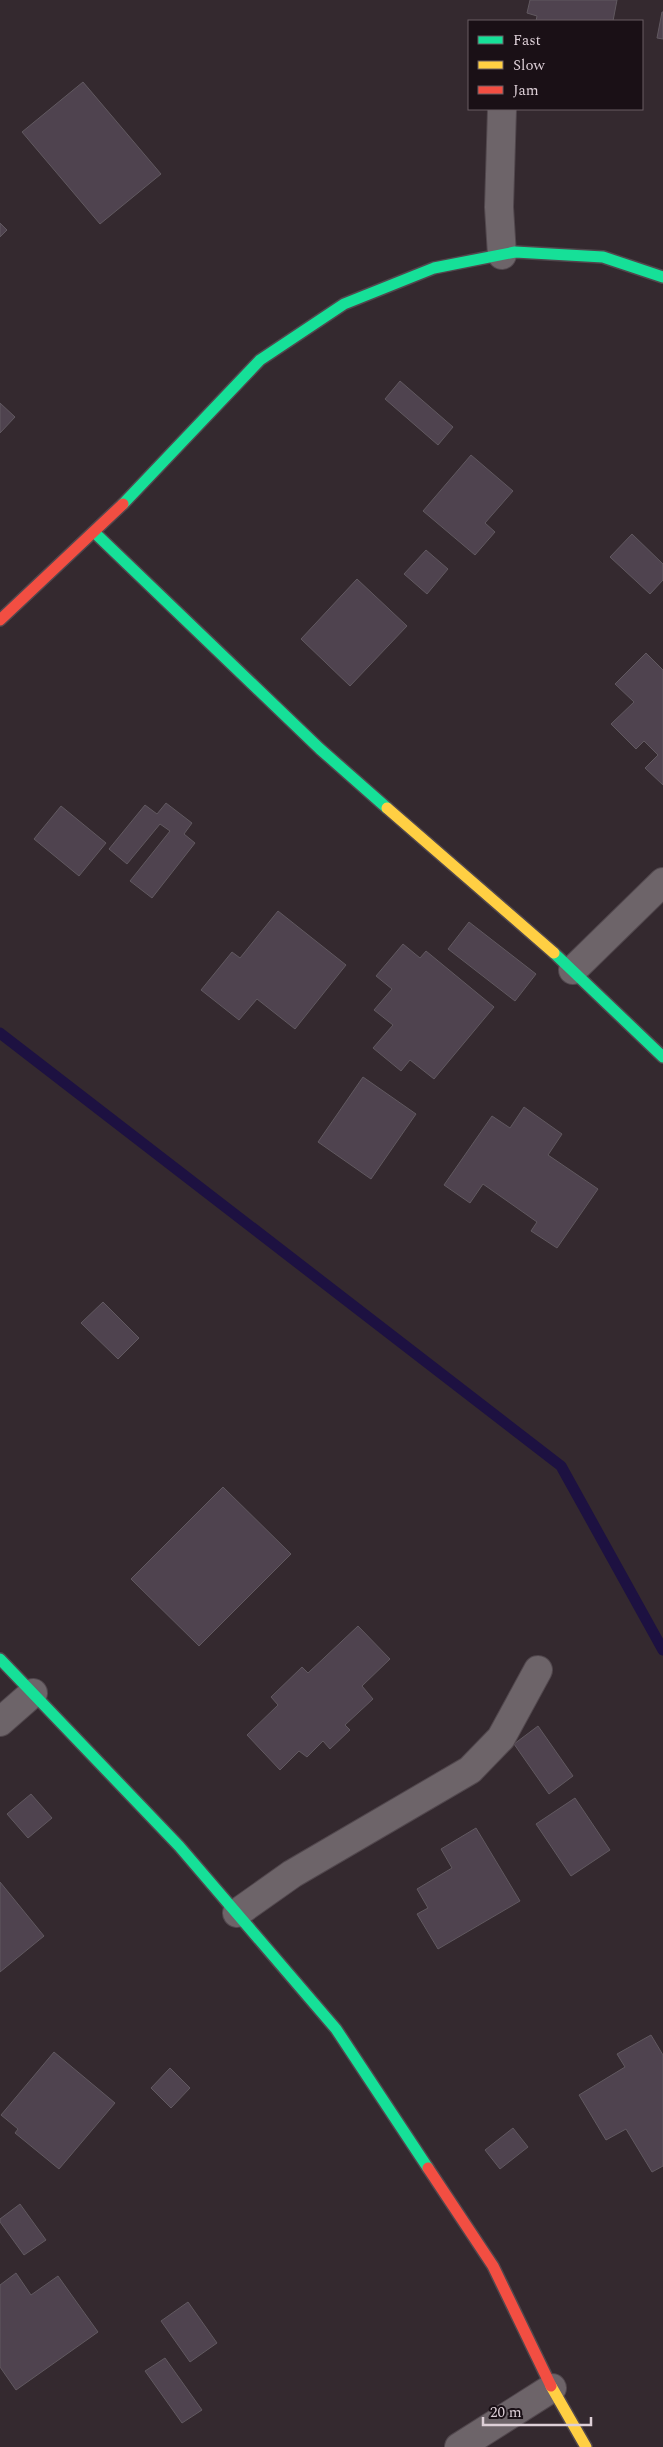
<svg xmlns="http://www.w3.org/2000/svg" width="663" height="2447" viewBox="0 0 663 2447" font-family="Spectral,serif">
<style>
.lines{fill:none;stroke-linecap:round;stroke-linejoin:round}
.stream{stroke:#1d1141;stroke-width:11}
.building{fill:#4f434f;stroke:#615960}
.street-casing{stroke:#51474d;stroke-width:30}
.fast-casing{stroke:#51474d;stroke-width:14}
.slow-casing{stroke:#51474d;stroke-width:14}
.jam-casing{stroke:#51474d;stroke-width:14}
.street{stroke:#6d6469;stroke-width:28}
.fast{stroke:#16e098;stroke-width:11}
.slow{stroke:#ffcf43;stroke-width:11}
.jam{stroke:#f24e42;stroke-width:11}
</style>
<rect width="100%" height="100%" fill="#34292f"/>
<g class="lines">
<path class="stream" d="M 0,1033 L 561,1466 L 663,1650"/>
</g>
<g class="building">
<path d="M 530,0 L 617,0 L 613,21 L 536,21 L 537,16 L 527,13 Z"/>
<path d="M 662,12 L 663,12 L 663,39 L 657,38 Z"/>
<path d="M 83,82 L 161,174 L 100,224 L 22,132 Z"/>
<path d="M 0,223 L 7,230 L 0,237 Z"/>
<path d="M 400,381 L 453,427 L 438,445 L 385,399 Z"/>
<path d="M 0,403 L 15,417 L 0,433 Z"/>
<path d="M 471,455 L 513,491 L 485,523 L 495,532 L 475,555 L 423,511 Z"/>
<path d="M 632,534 L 663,564 L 663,580 L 650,594 L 610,557 Z"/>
<path d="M 426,550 L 448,569 L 427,594 L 404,574 Z"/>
<path d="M 357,579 L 407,626 L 350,686 L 301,639 Z"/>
<path d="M 646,653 L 663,670 L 663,785 L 645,768 L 658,755 L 644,741 L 636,749 L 611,724 L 634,702 L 615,684 Z"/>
<path d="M 166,803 L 192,823 L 184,834 L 195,843 L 152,898 L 130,881 L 170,831 L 160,824 L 127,864 L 109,849 L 145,805 L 157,814 Z"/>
<path d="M 61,806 L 106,843 L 79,876 L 34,839 Z"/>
<path d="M 278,911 L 346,965 L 295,1029 L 257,999 L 239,1020 L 201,990 L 232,952 L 240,958 Z"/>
<path d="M 469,922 L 536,974 L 515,1001 L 448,949 Z"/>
<path d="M 403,944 L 420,958 L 426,951 L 494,1007 L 434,1079 L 410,1060 L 401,1071 L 373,1048 L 393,1025 L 374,1010 L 392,989 L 376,976 Z"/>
<path d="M 363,1077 L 416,1114 L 371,1179 L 318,1142 Z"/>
<path d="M 524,1107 L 562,1134 L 548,1155 L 598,1189 L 557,1248 L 531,1231 L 537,1222 L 483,1184 L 470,1203 L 444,1185 L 492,1116 L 510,1128 Z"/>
<path d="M 103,1302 L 139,1338 L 118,1359 L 81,1323 Z"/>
<path d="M 223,1487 L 291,1554 L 199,1646 L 131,1579 Z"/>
<path d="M 358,1626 L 390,1659 L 362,1686 L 373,1699 L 345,1725 L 350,1730 L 330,1749 L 323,1741 L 307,1757 L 299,1751 L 280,1770 L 247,1735 L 278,1705 L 271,1697 L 302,1667 L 308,1673 Z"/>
<path d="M 538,1726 L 573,1776 L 549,1794 L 514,1744 Z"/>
<path d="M 31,1794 L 52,1818 L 28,1838 L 7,1814 Z"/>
<path d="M 575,1798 L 610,1850 L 571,1876 L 536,1824 Z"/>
<path d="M 476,1828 L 520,1901 L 438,1949 L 417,1914 L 428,1908 L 417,1889 L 452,1868 L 441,1849 Z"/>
<path d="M 0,1882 L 44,1936 L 0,1972 Z"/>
<path d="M 651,2035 L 663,2055 L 663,2166 L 652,2172 L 626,2129 L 606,2140 L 579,2095 L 625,2067 L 617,2054 Z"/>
<path d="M 54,2052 L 115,2103 L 59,2169 L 15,2133 L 18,2129 L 1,2115 Z"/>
<path d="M 170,2068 L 190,2088 L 171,2108 L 151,2088 Z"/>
<path d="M 513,2128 L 528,2147 L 500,2169 L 485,2150 Z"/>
<path d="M 20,2204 L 46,2240 L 24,2255 L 0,2222 L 0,2219 Z"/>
<path d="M 16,2273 L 31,2295 L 58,2276 L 98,2332 L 16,2390 L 0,2367 L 0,2285 Z"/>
<path d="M 188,2302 L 217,2343 L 190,2362 L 161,2321 Z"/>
<path d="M 165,2358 L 202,2410 L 182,2423 L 145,2371 Z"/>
</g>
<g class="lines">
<g class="street-casing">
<g id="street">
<path d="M 502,109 L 499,207 L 502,255"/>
<path d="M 573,970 L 663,882"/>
<path d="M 0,1722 L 33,1693"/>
<path d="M 237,1913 L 292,1874 L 470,1770 L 501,1738 L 538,1670"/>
<path d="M 459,2447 L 552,2388"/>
</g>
</g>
<g class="fast-casing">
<g id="fast">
<path d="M 123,504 L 260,360 L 344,304 L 434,268 L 515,252 L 603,257 L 663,277"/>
<path d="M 95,533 L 320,749 L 387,808"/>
<path d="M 554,953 L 663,1057"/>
<path d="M 0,1659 L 179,1846 L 336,2029 L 428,2168"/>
</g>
</g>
<g class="slow-casing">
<g id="slow">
<path d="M 387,808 L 554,953"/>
<path d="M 551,2386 L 586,2447"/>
</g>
</g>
<g class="jam-casing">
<g id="jam">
<path d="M 0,620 L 123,504"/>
<path d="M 428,2168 L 493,2266 L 551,2386"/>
</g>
</g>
<use href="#street" class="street"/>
<use href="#fast" class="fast"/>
<use href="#slow" class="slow"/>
<use href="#jam" class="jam"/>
</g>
<rect x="468" y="20" width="175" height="90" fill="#1a1016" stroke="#685c63"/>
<rect x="478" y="36" width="25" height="8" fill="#16e098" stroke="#685c63"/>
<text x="513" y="45" font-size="15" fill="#ddcfd7">Fast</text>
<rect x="478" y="61" width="25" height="8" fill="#ffcf43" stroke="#685c63"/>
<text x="513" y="70" font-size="15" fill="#ddcfd7">Slow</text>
<rect x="478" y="86" width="25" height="8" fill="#f24e42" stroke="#685c63"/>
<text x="513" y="95" font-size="15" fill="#ddcfd7">Jam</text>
<path d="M483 2417v8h108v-8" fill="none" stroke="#ddcfd7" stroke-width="2.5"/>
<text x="490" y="2417" font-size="15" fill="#ddcfd7" stroke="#1a1016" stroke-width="4" paint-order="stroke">20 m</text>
</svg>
